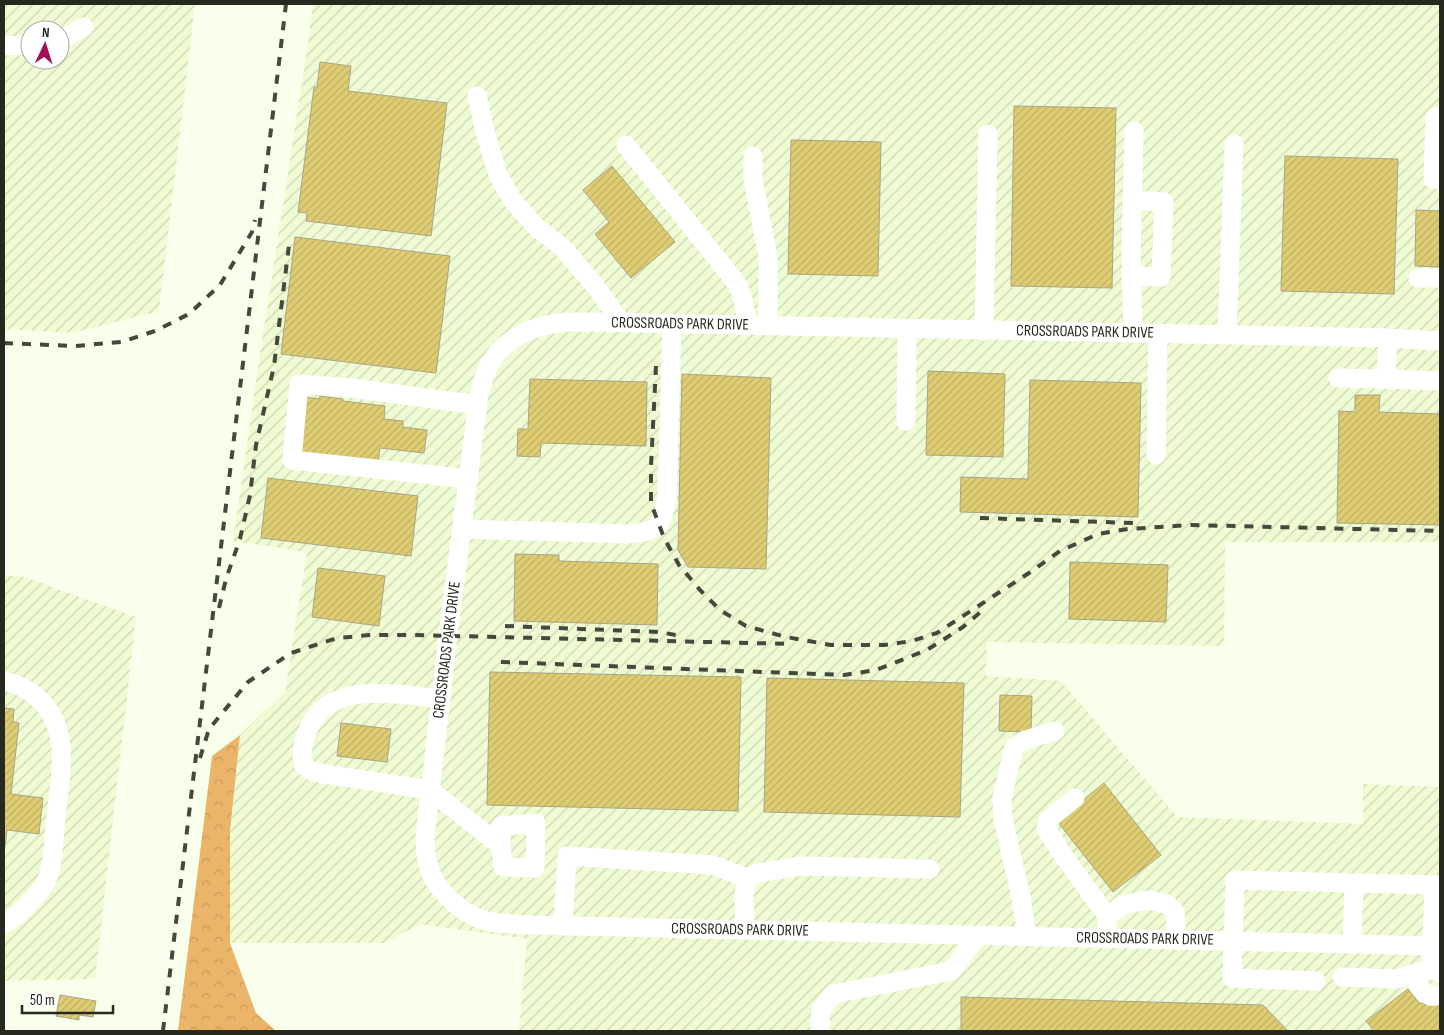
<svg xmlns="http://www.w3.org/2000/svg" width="1444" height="1035" viewBox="0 0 1444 1035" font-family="'Sofia Sans Condensed',sans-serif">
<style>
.industrial{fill:url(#industrial-furrows);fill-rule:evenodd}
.forest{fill:url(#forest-crowns)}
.building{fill:url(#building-hatch);stroke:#aaa485}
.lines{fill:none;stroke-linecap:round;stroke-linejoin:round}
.minor{stroke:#fff;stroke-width:19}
.rail{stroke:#44493c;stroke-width:4;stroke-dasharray:9 9;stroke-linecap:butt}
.labels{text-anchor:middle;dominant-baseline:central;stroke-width:4;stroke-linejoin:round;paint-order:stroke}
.street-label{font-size:16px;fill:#262a1e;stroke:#fff}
</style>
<defs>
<pattern id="industrial-furrows" width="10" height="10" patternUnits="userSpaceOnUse" patternTransform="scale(1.25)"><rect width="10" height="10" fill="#eefbd3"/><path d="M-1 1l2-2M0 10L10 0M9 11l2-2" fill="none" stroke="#ccd7b5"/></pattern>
<pattern id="forest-crowns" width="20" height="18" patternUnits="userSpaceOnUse" patternTransform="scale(1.25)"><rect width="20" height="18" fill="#ebb469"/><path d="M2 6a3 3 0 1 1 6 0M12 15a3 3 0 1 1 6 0" fill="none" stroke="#c99b5b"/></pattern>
<pattern id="building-hatch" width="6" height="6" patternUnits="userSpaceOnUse" patternTransform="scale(1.25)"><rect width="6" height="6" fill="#dfcd73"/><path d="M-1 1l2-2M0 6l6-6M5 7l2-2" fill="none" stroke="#bfb063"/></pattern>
</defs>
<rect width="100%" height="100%" fill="#f8ffeb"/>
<g class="industrial">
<path d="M 4,4 L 195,4 L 159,311 L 73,333 L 4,329 ZM 30,30 L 60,30 L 60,60 L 30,60 Z"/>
<path d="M 313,4 L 1440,4 L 1440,542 L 1225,542 L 1224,646 L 987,642 L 986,676 L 1061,681 L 1177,817 L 1363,824 L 1363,784 L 1440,787 L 1440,1031 L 519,1031 L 527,939 L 420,924 L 384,943 L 230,943 L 230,831 L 240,735 L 285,692 L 307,552 L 233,541 L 258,367 L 307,50 Z"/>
<path d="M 4,576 L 21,576 L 136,617 L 95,979 L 4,981 Z"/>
</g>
<path class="forest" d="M 240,735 L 230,831 L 230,943 L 256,1013 L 276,1031 L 178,1031 L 212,756 Z"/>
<g class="building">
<path d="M 320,62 L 351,66 L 348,91 L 447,103 L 431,236 L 306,221 L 307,213 L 298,212 L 314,87 L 317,87 Z"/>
<path d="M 1014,106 L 1116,108 L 1112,288 L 1011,286 Z"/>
<path d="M 791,140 L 881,142 L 878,276 L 788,274 Z"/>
<path d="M 1285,156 L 1398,159 L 1394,294 L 1281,291 Z"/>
<path d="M 612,166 L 675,242 L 631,278 L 595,234 L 609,222 L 583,190 Z"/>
<path d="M 1416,210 L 1440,211 L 1440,267 L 1415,266 Z"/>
<path d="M 295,237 L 450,256 L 436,373 L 281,354 Z"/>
<path d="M 928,371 L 1005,374 L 1003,457 L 926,455 Z"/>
<path d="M 682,374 L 771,378 L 766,569 L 688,567 L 678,550 Z"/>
<path d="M 530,379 L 647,382 L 646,446 L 541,443 L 540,457 L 517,456 L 518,429 L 528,429 Z"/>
<path d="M 1030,380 L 1141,383 L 1138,517 L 960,512 L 961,477 L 1028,479 Z"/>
<path d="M 1355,395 L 1380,395 L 1379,412 L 1440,414 L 1440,525 L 1337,523 L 1339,411 L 1355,412 Z"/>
<path d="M 320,396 L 343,399 L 343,401 L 385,406 L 384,419 L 403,421 L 403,427 L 427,430 L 424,453 L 380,448 L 378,462 L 298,452 L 305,397 L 319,399 Z"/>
<path d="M 268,478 L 418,496 L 411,556 L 261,538 Z"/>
<path d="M 515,554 L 559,555 L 559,561 L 658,564 L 657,625 L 514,621 Z"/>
<path d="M 1070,562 L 1168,565 L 1166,622 L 1069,619 Z"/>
<path d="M 318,568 L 385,576 L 379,626 L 312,617 Z"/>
<path d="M 490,672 L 741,677 L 738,811 L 487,805 Z"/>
<path d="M 767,678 L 964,683 L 960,817 L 764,812 Z"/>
<path d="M 1000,695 L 1032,696 L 1031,732 L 999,731 Z"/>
<path d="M 4,708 L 14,709 L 13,722 L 19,723 L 11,794 L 43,798 L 39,834 L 7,830 L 4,853 Z"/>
<path d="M 341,723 L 391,729 L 387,762 L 337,756 Z"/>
<path d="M 1104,783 L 1161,855 L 1113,892 L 1057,821 Z"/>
<path d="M 1408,989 L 1419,1003 L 1440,1005 L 1440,1031 L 1374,1031 L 1366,1021 Z"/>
<path d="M 60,995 L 96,1001 L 93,1017 L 79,1015 L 79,1020 L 56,1016 Z"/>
<path d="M 961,997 L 1263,1005 L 1288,1031 L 961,1031 Z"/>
</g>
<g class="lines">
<g class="minor">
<path d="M 60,40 L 84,27"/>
<path d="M 4,46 L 30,45"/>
<path d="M 477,96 L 485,131 L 498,175 L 513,201 L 537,228 L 561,246 L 593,283 L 622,323"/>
<path d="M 1440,117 L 1435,117 L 1433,179 L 1440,180"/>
<path d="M 626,145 L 735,281 C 744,295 745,309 747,326"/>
<path d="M 753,156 L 753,180 L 768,256 L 768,326"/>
<path d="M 1131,276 L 1161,277 L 1164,202 L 1132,200"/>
<path d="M 1418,278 L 1440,278"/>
<path d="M 984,331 L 988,134"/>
<path d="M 1133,333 L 1131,254 L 1134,131"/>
<path d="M 1227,335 L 1234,144"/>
<path d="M 1388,338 L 1386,379 L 1440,381"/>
<path d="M 1440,341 L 1388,338 L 594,322 C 582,323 570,321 559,323 C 529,326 497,343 486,372 C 483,379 481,387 479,394 L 448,635 L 425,837 C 426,844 425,853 427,860 C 431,888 464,917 491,922 C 504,924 517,924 530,925 L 1440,946"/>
<path d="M 1338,378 L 1386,379"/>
<path d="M 906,421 L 907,329"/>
<path d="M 1156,455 L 1158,334"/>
<path d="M 469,479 L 292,460 L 299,384 L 352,388 L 478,405"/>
<path d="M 463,529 L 628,534 C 659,532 662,526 667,497 L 672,324"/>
<path d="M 4,681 C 18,684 30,690 40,700 C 72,731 60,777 56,817 C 54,834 54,857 49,874 C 45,890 18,917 4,924"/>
<path d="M 441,699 C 397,694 326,679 307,732 C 303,744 300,754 304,766 L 312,771 L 324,774 L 430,790 L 501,846 L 503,867 L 535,868 L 536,823 L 501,826 L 501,846"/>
<path d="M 1075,798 L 1048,820 L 1046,829 L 1067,861 L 1108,917 L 1105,938"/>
<path d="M 1434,885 L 1431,969 L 1440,973"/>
<path d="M 1108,917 L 1122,905 L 1148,900 L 1167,904 L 1175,912 L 1177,940"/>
<path d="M 563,926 L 567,856 L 713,865 L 747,878"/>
<path d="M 745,930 L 744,896 L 747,878 L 758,873 L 801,866 L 930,869"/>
<path d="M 1027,936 L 1021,897 L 1003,819 L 1002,798 L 1014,747 L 1025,740 L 1055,731"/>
<path d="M 1352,944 L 1354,883 L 1440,885"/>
<path d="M 1411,974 C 1419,985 1425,1001 1440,995"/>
<path d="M 1342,977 L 1396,979 L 1431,969"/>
<path d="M 1316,981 L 1232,978 L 1235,880 L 1354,883"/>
<path d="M 820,1031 L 821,1010 L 833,994 L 951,971 L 979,935"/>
</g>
<g class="rail">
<path d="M 4,343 L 75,346 L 121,342 L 155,331 L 189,314 L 220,285 L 252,232 L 255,220"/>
<path d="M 656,366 L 651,466 L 651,503 L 664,538 L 679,565 L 700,590 L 720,610 L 746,626 L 786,637 L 831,645 L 884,645 L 912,641 L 937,633 L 1029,573 L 1060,551 L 1098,534 L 1128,529 L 1191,525 L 1440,531"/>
<path d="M 980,518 L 1134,523"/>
<path d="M 219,608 L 226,579 L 240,539 L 250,495 L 256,445 L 274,366 L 289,245"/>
<path d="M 505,626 L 659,632 L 676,635"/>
<path d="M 501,662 L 844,675 L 876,670 L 927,650 L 963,627 L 983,610"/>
<path d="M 200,758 L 209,729 L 248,682 L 291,653 L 337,638 L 371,635 L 411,635 L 793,644"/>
<path d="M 163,1031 L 286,4"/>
</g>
</g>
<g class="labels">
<g class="street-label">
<text transform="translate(680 324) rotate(1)">CROSSROADS PARK DRIVE</text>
<text transform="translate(1085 332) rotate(1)">CROSSROADS PARK DRIVE</text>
<text transform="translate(447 650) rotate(-83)">CROSSROADS PARK DRIVE</text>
<text transform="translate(740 930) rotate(1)">CROSSROADS PARK DRIVE</text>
<text transform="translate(1145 939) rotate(1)">CROSSROADS PARK DRIVE</text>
</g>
</g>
<rect width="1444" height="1035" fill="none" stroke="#262a1e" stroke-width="10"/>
<g transform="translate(45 45) rotate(4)"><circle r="24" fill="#ffffff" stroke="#a8aaa5"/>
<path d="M0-4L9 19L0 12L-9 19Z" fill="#a10f54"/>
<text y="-8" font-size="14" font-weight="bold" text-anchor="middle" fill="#262a1e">N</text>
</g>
<path d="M22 1005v8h91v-8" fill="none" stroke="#262a1e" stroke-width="2.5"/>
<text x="30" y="1005" font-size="15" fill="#262a1e" stroke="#ffffff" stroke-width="4" paint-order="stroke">50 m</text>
</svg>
